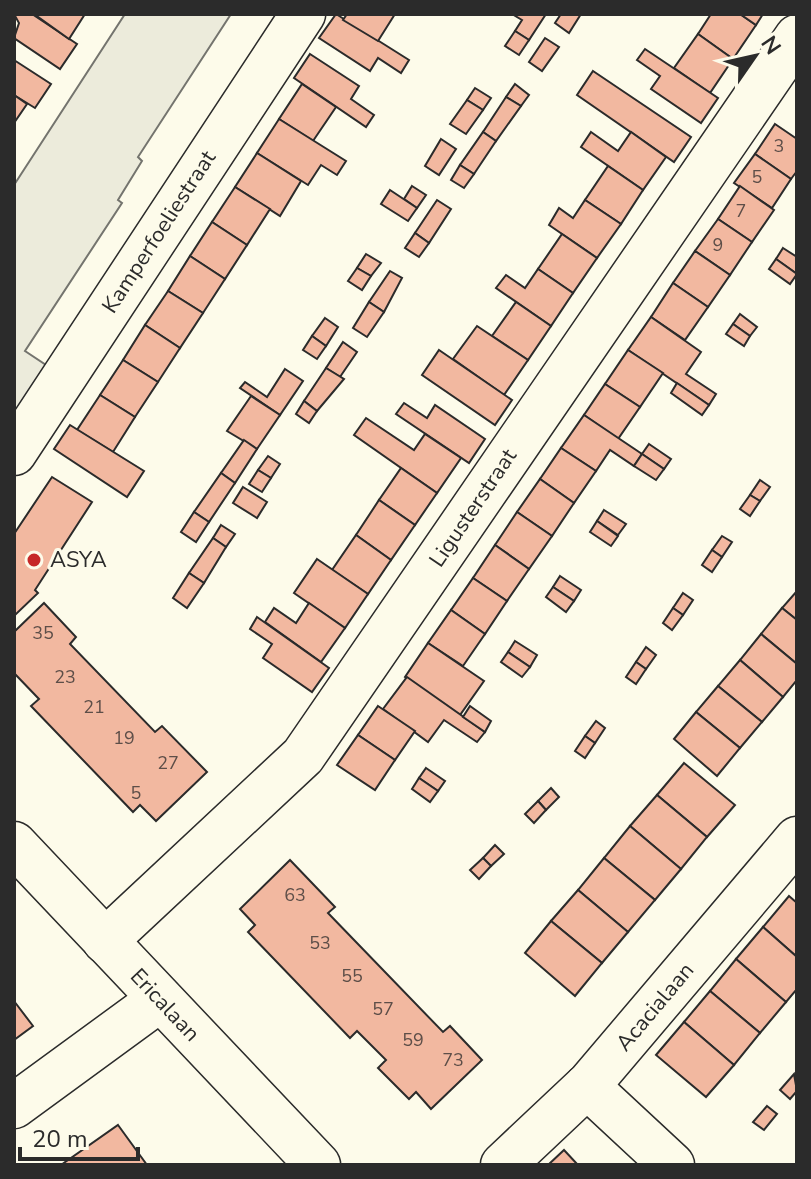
<svg xmlns="http://www.w3.org/2000/svg" width="811" height="1179" viewBox="0 0 811 1179" font-family="'Nunito Sans',sans-serif">
<style>
.green{fill:#ecebdb;stroke:#74746e;stroke-width:2}
.building{fill:#f2b8a0;stroke:#2b2b2b;stroke-width:2}
.lines{fill:none;stroke-linecap:round;stroke-linejoin:round}
.minor-casing{stroke:#2b2b2b;stroke-width:47}
.minor{stroke:#fdfbea;stroke-width:44}
.poi-dot{fill:#c62828;stroke:#fdfbea;stroke-width:3}
.labels{text-anchor:middle;dominant-baseline:central;stroke-width:6;stroke-linejoin:round;paint-order:stroke}
.number-label{font-size:18px;fill:#5d4e48}
.street-label{font-size:22px;fill:#2b2b2b;stroke:#fdfbea}
.poi-label{font-size:22px;fill:#2b2b2b;stroke:#fdfbea;text-anchor:start}
</style>
<rect width="100%" height="100%" fill="#fdfbea"/>
<path class="green" d="M 125,14 L 231,14 L 138,157 L 142,161 L 118,200 L 122,203 L 25,351 L 55,371 L 14,417 L 14,185 Z"/>
<g class="building">
<path d="M 14,14 L 32,14 L 77,44 L 60,69 L 14,38 L 19,23 Z"/>
<path d="M 34,14 L 85,14 L 69,39 Z"/>
<path d="M 336,14 L 409,60 L 401,73 L 378,58 L 370,71 L 319,38 Z"/>
<path d="M 347,14 L 395,14 L 378,41 L 343,20 Z"/>
<path d="M 512,14 L 546,14 L 529,40 L 515,31 L 522,20 Z"/>
<path d="M 561,14 L 581,14 L 569,33 L 555,23 Z"/>
<path d="M 711,14 L 740,14 L 756,25 L 733,59 L 698,34 Z"/>
<path d="M 740,14 L 763,14 L 756,25 Z"/>
<path d="M 515,31 L 529,40 L 519,55 L 505,46 Z"/>
<path d="M 698,34 L 733,59 L 710,93 L 674,68 Z"/>
<path d="M 545,38 L 559,47 L 542,71 L 529,62 Z"/>
<path d="M 645,49 L 718,98 L 701,123 L 651,89 L 660,76 L 637,60 Z"/>
<path d="M 310,54 L 359,86 L 351,99 L 374,115 L 366,127 L 294,78 Z"/>
<path d="M 14,60 L 51,84 L 35,108 L 14,95 Z"/>
<path d="M 593,71 L 691,137 L 674,162 L 577,95 Z"/>
<path d="M 302,84 L 336,107 L 313,141 L 279,119 Z"/>
<path d="M 515,84 L 529,95 L 521,106 L 506,97 Z"/>
<path d="M 475,88 L 491,98 L 483,110 L 467,100 Z"/>
<path d="M 14,95 L 27,104 L 14,123 Z"/>
<path d="M 506,97 L 521,106 L 496,141 L 483,132 Z"/>
<path d="M 467,100 L 483,110 L 466,134 L 450,124 Z"/>
<path d="M 279,119 L 346,161 L 337,175 L 321,165 L 308,185 L 257,153 Z"/>
<path d="M 775,124 L 797,139 L 797,171 L 791,179 L 755,154 Z"/>
<path d="M 483,132 L 496,141 L 474,174 L 460,165 Z"/>
<path d="M 591,132 L 618,151 L 631,132 L 666,157 L 643,190 L 581,147 Z"/>
<path d="M 441,139 L 456,149 L 439,175 L 425,166 Z"/>
<path d="M 257,153 L 301,181 L 280,216 L 235,187 Z"/>
<path d="M 755,154 L 791,179 L 772,208 L 734,183 Z"/>
<path d="M 460,165 L 474,174 L 464,188 L 451,180 Z"/>
<path d="M 608,166 L 643,190 L 621,224 L 585,200 Z"/>
<path d="M 412,186 L 426,195 L 417,208 L 404,199 Z"/>
<path d="M 740,186 L 774,210 L 752,242 L 718,219 Z"/>
<path d="M 235,187 L 270,209 L 247,245 L 212,222 Z"/>
<path d="M 390,190 L 417,208 L 408,221 L 381,204 Z"/>
<path d="M 437,200 L 451,209 L 429,243 L 415,233 Z"/>
<path d="M 585,200 L 621,224 L 597,258 L 549,225 L 559,208 L 573,218 Z"/>
<path d="M 718,219 L 752,242 L 730,275 L 695,251 Z"/>
<path d="M 212,222 L 247,245 L 225,279 L 190,256 Z"/>
<path d="M 415,233 L 429,243 L 419,257 L 405,248 Z"/>
<path d="M 562,234 L 597,258 L 573,293 L 538,269 Z"/>
<path d="M 783,248 L 797,257 L 797,274 L 776,259 Z"/>
<path d="M 695,251 L 730,275 L 708,307 L 673,283 Z"/>
<path d="M 366,254 L 381,263 L 371,276 L 357,268 Z"/>
<path d="M 190,256 L 225,279 L 203,313 L 168,291 Z"/>
<path d="M 776,259 L 797,274 L 790,284 L 769,269 Z"/>
<path d="M 357,268 L 371,276 L 362,290 L 348,281 Z"/>
<path d="M 538,269 L 573,293 L 551,326 L 496,288 L 506,275 L 525,288 Z"/>
<path d="M 390,271 L 402,278 L 384,312 L 369,302 Z"/>
<path d="M 673,283 L 708,307 L 685,340 L 651,317 Z"/>
<path d="M 168,291 L 203,313 L 180,348 L 145,325 Z"/>
<path d="M 369,302 L 384,312 L 367,337 L 353,328 Z"/>
<path d="M 516,302 L 551,326 L 528,360 L 492,336 Z"/>
<path d="M 740,314 L 757,327 L 750,336 L 733,324 Z"/>
<path d="M 651,317 L 701,352 L 686,374 L 716,394 L 709,405 L 628,350 Z"/>
<path d="M 325,318 L 338,327 L 326,346 L 312,336 Z"/>
<path d="M 733,324 L 750,336 L 744,346 L 726,334 Z"/>
<path d="M 145,325 L 180,348 L 158,382 L 123,360 Z"/>
<path d="M 477,326 L 528,360 L 504,395 L 453,359 Z"/>
<path d="M 312,336 L 326,346 L 317,359 L 303,350 Z"/>
<path d="M 343,342 L 357,352 L 340,377 L 326,368 Z"/>
<path d="M 439,350 L 512,400 L 495,425 L 422,375 Z"/>
<path d="M 628,350 L 663,373 L 640,407 L 605,384 Z"/>
<path d="M 123,360 L 158,382 L 135,417 L 100,395 Z"/>
<path d="M 326,368 L 344,379 L 317,411 L 304,401 Z"/>
<path d="M 285,369 L 303,381 L 280,415 L 240,388 L 245,382 L 267,397 Z"/>
<path d="M 677,383 L 709,405 L 702,415 L 671,393 Z"/>
<path d="M 605,384 L 640,407 L 618,439 L 584,415 Z"/>
<path d="M 100,395 L 135,417 L 113,452 L 77,430 Z"/>
<path d="M 251,396 L 280,415 L 257,449 L 227,431 Z"/>
<path d="M 304,401 L 317,411 L 309,423 L 296,414 Z"/>
<path d="M 404,403 L 427,418 L 435,405 L 485,439 L 469,463 L 396,414 Z"/>
<path d="M 584,415 L 642,454 L 634,466 L 610,450 L 596,471 L 561,448 Z"/>
<path d="M 366,418 L 414,450 L 425,434 L 461,458 L 437,493 L 354,435 Z"/>
<path d="M 70,425 L 144,471 L 127,497 L 54,449 Z"/>
<path d="M 244,440 L 257,449 L 235,483 L 221,473 Z"/>
<path d="M 649,444 L 671,459 L 664,469 L 642,454 Z"/>
<path d="M 561,448 L 596,471 L 574,503 L 540,479 Z"/>
<path d="M 642,454 L 664,469 L 656,480 L 634,466 Z"/>
<path d="M 268,456 L 280,464 L 271,478 L 258,470 Z"/>
<path d="M 401,468 L 437,493 L 415,525 L 379,500 Z"/>
<path d="M 258,470 L 271,478 L 262,492 L 249,484 Z"/>
<path d="M 221,473 L 235,483 L 209,522 L 194,512 Z"/>
<path d="M 52,477 L 92,502 L 35,590 L 38,593 L 14,616 L 14,534 Z"/>
<path d="M 540,479 L 574,503 L 552,536 L 517,512 Z"/>
<path d="M 760,480 L 770,487 L 760,501 L 750,495 Z"/>
<path d="M 243,487 L 267,502 L 257,518 L 233,503 Z"/>
<path d="M 750,495 L 760,501 L 750,516 L 740,509 Z"/>
<path d="M 379,500 L 415,525 L 391,560 L 356,535 Z"/>
<path d="M 604,510 L 626,524 L 618,535 L 597,521 Z"/>
<path d="M 194,512 L 209,522 L 196,542 L 181,532 Z"/>
<path d="M 517,512 L 552,536 L 529,569 L 495,545 Z"/>
<path d="M 597,521 L 618,536 L 611,546 L 590,532 Z"/>
<path d="M 221,525 L 235,534 L 226,547 L 213,538 Z"/>
<path d="M 356,535 L 391,560 L 368,594 L 332,570 Z"/>
<path d="M 722,536 L 732,542 L 722,557 L 712,550 Z"/>
<path d="M 213,538 L 226,547 L 204,583 L 189,573 Z"/>
<path d="M 495,545 L 529,569 L 507,601 L 473,578 Z"/>
<path d="M 712,550 L 722,557 L 712,572 L 702,565 Z"/>
<path d="M 317,559 L 368,594 L 345,628 L 294,593 Z"/>
<path d="M 189,573 L 204,583 L 187,608 L 173,598 Z"/>
<path d="M 560,576 L 581,590 L 574,601 L 553,587 Z"/>
<path d="M 473,578 L 507,601 L 485,634 L 451,610 Z"/>
<path d="M 553,587 L 574,601 L 566,612 L 546,597 Z"/>
<path d="M 797,591 L 797,620 L 782,608 Z"/>
<path d="M 683,593 L 693,600 L 683,615 L 673,608 Z"/>
<path d="M 44,603 L 76,637 L 70,644 L 155,732 L 162,726 L 207,772 L 156,821 L 140,805 L 133,812 L 107,785 L 31,706 L 39,699 L 14,673 L 14,632 Z"/>
<path d="M 309,603 L 345,628 L 321,662 L 265,622 L 274,608 L 296,623 Z"/>
<path d="M 673,608 L 683,615 L 672,630 L 663,623 Z"/>
<path d="M 782,608 L 797,620 L 797,664 L 761,634 Z"/>
<path d="M 451,610 L 485,634 L 463,666 L 428,643 Z"/>
<path d="M 257,617 L 329,668 L 312,692 L 263,658 L 272,644 L 250,629 Z"/>
<path d="M 761,634 L 797,664 L 797,680 L 783,697 L 740,660 Z"/>
<path d="M 515,641 L 537,655 L 530,667 L 508,652 Z"/>
<path d="M 428,643 L 484,681 L 460,715 L 405,677 Z"/>
<path d="M 646,647 L 656,655 L 646,669 L 636,662 Z"/>
<path d="M 508,652 L 530,667 L 522,677 L 501,662 Z"/>
<path d="M 740,660 L 783,697 L 762,722 L 718,686 Z"/>
<path d="M 636,662 L 646,669 L 636,684 L 626,677 Z"/>
<path d="M 407,677 L 485,732 L 477,742 L 444,720 L 428,742 L 383,709 Z"/>
<path d="M 718,686 L 762,722 L 740,748 L 696,712 Z"/>
<path d="M 378,706 L 415,731 L 395,760 L 358,735 Z"/>
<path d="M 470,706 L 491,721 L 485,732 L 463,717 Z"/>
<path d="M 696,712 L 740,748 L 717,776 L 674,739 Z"/>
<path d="M 596,721 L 605,728 L 595,743 L 585,736 Z"/>
<path d="M 358,735 L 395,760 L 375,790 L 337,765 Z"/>
<path d="M 585,736 L 595,743 L 585,758 L 575,751 Z"/>
<path d="M 684,763 L 735,805 L 707,837 L 657,795 Z"/>
<path d="M 426,768 L 445,781 L 438,791 L 419,778 Z"/>
<path d="M 419,778 L 438,791 L 430,802 L 412,789 Z"/>
<path d="M 551,788 L 559,797 L 546,810 L 538,801 Z"/>
<path d="M 657,795 L 707,837 L 681,869 L 630,826 Z"/>
<path d="M 538,801 L 546,810 L 534,823 L 525,814 Z"/>
<path d="M 630,826 L 681,869 L 655,900 L 604,858 Z"/>
<path d="M 495,845 L 504,854 L 491,866 L 483,858 Z"/>
<path d="M 483,858 L 491,866 L 479,879 L 470,870 Z"/>
<path d="M 604,858 L 655,900 L 628,932 L 578,890 Z"/>
<path d="M 290,860 L 335,907 L 328,913 L 443,1032 L 450,1026 L 482,1060 L 431,1109 L 416,1092 L 409,1099 L 378,1068 L 386,1060 L 357,1031 L 350,1038 L 248,932 L 255,925 L 240,909 Z"/>
<path d="M 578,890 L 628,932 L 602,963 L 551,921 Z"/>
<path d="M 789,896 L 797,903 L 797,957 L 763,927 Z"/>
<path d="M 551,921 L 602,963 L 575,996 L 525,953 Z"/>
<path d="M 763,927 L 797,957 L 797,989 L 786,1002 L 736,959 Z"/>
<path d="M 736,959 L 786,1002 L 760,1033 L 710,991 Z"/>
<path d="M 710,991 L 760,1033 L 734,1065 L 684,1022 Z"/>
<path d="M 14,1001 L 33,1026 L 14,1040 Z"/>
<path d="M 684,1022 L 734,1065 L 706,1097 L 656,1055 Z"/>
<path d="M 794,1074 L 797,1091 L 790,1099 L 780,1090 Z"/>
<path d="M 767,1106 L 777,1114 L 764,1130 L 753,1122 Z"/>
<path d="M 118,1125 L 147,1165 L 61,1165 Z"/>
<path d="M 564,1150 L 578,1165 L 548,1165 Z"/>
</g>
<g class="lines">
<g class="minor-casing">
<g id="minor">
<path d="M 14,453 L 303,14"/>
<path d="M 14,844 L 318,1165"/>
<path d="M 105,941 L 303,756 L 797,37"/>
<path d="M 587,1086 L 672,1165"/>
<path d="M 14,1106 L 159,1000"/>
<path d="M 503,1165 L 590,1083 L 797,839"/>
</g>
</g>
<use href="#minor" class="minor"/>
</g>
<circle class="poi-dot" cx="34" cy="560" r="8"/>
<g class="labels">
<g class="number-label">
<text x="779" y="146">3</text>
<text x="757" y="177">5</text>
<text x="741" y="211">7</text>
<text x="718" y="245">9</text>
<text x="43" y="633">35</text>
<text x="65" y="677">23</text>
<text x="94" y="707">21</text>
<text x="124" y="738">19</text>
<text x="168" y="763">27</text>
<text x="136" y="793">5</text>
<text x="295" y="895">63</text>
<text x="320" y="943">53</text>
<text x="352" y="976">55</text>
<text x="383" y="1009">57</text>
<text x="413" y="1040">59</text>
<text x="453" y="1060">73</text>
</g>
<g class="street-label">
<text transform="translate(159 232) rotate(-57)">Kamperfoeliestraat</text>
<text transform="translate(473 508) rotate(-56)">Ligusterstraat</text>
<text transform="translate(165 1005) rotate(47)">Ericalaan</text>
<text transform="translate(655 1007) rotate(-50)">Acacialaan</text>
</g>
<g class="poi-label">
<text x="50" y="560">ASYA</text>
</g>
</g>
<rect width="811" height="1179" fill="none" stroke="#2b2b2b" stroke-width="32"/>
<g transform="translate(755 56) rotate(56)" stroke="#fdfbea" stroke-width="6" paint-order="stroke">
<path d="M0-6L14 30L0 20L-14 30Z" fill="#2b2b2b"/>
<text y="-12" font-size="22" font-weight="bold" text-anchor="middle" fill="#2b2b2b">N</text>
</g>
<path d="M20 1147v12h118v-12" fill="none" stroke="#2b2b2b" stroke-width="4"/>
<text x="32" y="1147" font-size="24" fill="#2b2b2b" stroke="#fdfbea" stroke-width="6" paint-order="stroke">20 m</text>
</svg>
